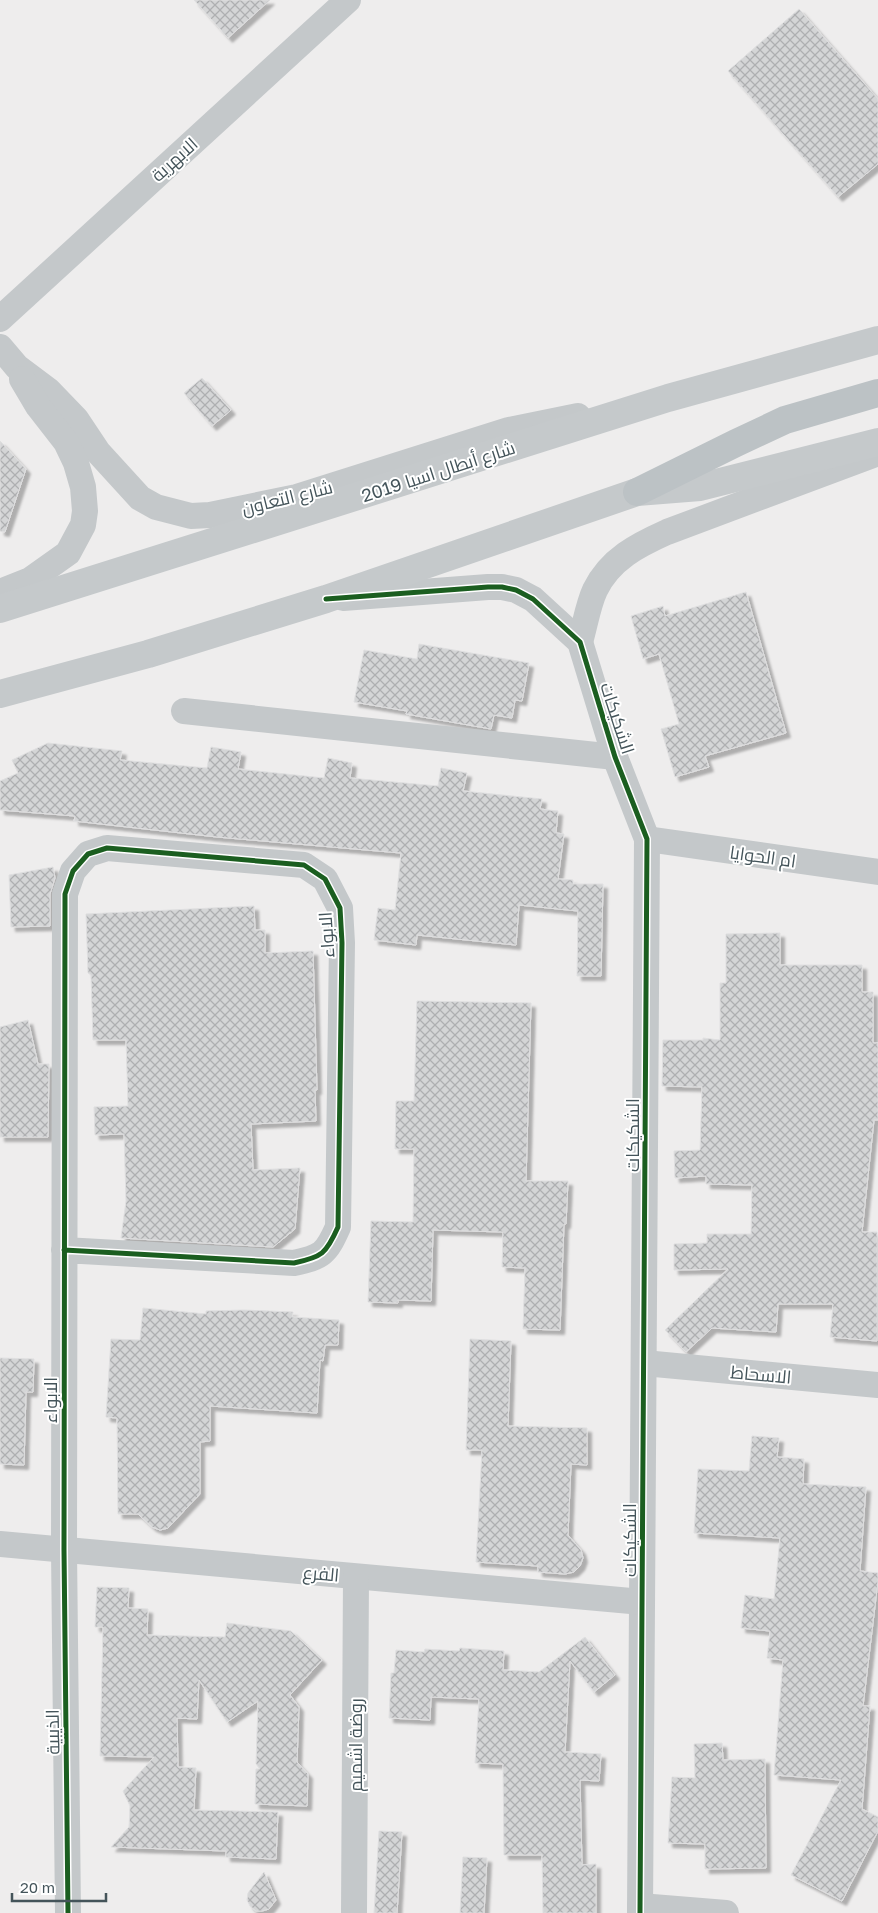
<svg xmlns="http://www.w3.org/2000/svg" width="878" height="1913" viewBox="0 0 878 1913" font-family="'Golos Text',Cairo,sans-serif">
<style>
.building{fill:url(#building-cross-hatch);stroke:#dfdfe0;filter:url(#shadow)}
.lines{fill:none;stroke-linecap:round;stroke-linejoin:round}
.minor{stroke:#c4c8ca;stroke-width:26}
.secondary{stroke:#c5c9cb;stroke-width:28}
.trunk{stroke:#bcc2c5;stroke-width:28}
.cycleway-casing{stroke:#fff;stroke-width:8}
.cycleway{stroke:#1b5e20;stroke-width:5}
.labels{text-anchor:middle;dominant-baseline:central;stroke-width:4;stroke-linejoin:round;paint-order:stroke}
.street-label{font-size:18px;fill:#44545a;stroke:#fff}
</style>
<defs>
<pattern id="building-cross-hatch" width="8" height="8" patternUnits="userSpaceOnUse" patternTransform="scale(1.25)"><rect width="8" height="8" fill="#d4d5d6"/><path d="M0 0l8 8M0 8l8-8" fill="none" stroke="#aeafb1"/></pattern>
<filter id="shadow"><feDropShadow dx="4.5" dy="4.5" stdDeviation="1" flood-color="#0004"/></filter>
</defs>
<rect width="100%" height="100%" fill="#eeeded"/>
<g class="building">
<path d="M 194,0 L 270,0 L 228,38 Z"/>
<path d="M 799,9 L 878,99 L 878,164 L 838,197 L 728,71 Z"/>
<path d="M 202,378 L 231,410 L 212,426 L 184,393 Z"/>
<path d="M 0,441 L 26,469 L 5,532 L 0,531 Z"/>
<path d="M 746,592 L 786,733 L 705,756 L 709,767 L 675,777 L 661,729 L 679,724 L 659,654 L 643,659 L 631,616 L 663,606 L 665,616 Z"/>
<path d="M 419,644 L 529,663 L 522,701 L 515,700 L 512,718 L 494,715 L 491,729 L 406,714 L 407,711 L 354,702 L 364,650 L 417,659 Z"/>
<path d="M 48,743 L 122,751 L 120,760 L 207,768 L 211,747 L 241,752 L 238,769 L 324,778 L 328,758 L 352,763 L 350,778 L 438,786 L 441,768 L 467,773 L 463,791 L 542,799 L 540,809 L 558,811 L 556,833 L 564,834 L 558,879 L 573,880 L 573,884 L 603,884 L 601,976 L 577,976 L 578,911 L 519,905 L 516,945 L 417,935 L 416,945 L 374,940 L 378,908 L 395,910 L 401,853 L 217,837 L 74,821 L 75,816 L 0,810 L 0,781 L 18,773 L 12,760 Z"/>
<path d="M 53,867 L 55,878 L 50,894 L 50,926 L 11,927 L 9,875 Z"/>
<path d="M 254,906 L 255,930 L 265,930 L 265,953 L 313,951 L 317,1090 L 315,1090 L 316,1121 L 251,1124 L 253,1170 L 300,1168 L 295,1229 L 273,1247 L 121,1238 L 126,1201 L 124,1134 L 95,1135 L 94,1107 L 128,1106 L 126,1040 L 93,1040 L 91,975 L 88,973 L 86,914 Z"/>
<path d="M 780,933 L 780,965 L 862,965 L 862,992 L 873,992 L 873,1043 L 878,1043 L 878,1120 L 874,1120 L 862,1232 L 877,1232 L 877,1341 L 830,1337 L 833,1304 L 778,1304 L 776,1332 L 712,1328 L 686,1352 L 665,1330 L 728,1269 L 674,1270 L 674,1244 L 707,1243 L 707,1234 L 751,1234 L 752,1185 L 706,1184 L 706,1176 L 675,1178 L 674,1151 L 700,1150 L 702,1087 L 662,1086 L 663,1040 L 703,1040 L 703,1038 L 720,1040 L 720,983 L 726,983 L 726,934 Z"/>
<path d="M 417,1001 L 531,1003 L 526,1181 L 568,1181 L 566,1224 L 564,1224 L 560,1330 L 523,1329 L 525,1268 L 502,1267 L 503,1232 L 433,1230 L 431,1301 L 398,1300 L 398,1303 L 368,1302 L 371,1221 L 413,1222 L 414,1149 L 395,1149 L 396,1101 L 414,1101 Z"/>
<path d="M 28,1020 L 38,1064 L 49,1064 L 48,1137 L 0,1137 L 0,1027 Z"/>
<path d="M 143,1308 L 206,1314 L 206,1311 L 244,1310 L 293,1312 L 292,1317 L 339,1320 L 338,1345 L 325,1345 L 323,1361 L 320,1360 L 317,1413 L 210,1406 L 210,1441 L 200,1442 L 200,1494 L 168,1528 L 160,1530 L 152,1527 L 138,1514 L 118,1514 L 117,1418 L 106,1417 L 111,1339 L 140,1340 Z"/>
<path d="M 470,1339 L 511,1341 L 508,1426 L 587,1428 L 587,1465 L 571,1464 L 568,1535 L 581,1550 L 583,1558 L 580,1566 L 574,1572 L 565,1574 L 538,1572 L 538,1566 L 476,1562 L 482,1450 L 466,1450 Z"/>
<path d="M 0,1358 L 34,1359 L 33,1392 L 26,1392 L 24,1465 L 0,1464 Z"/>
<path d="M 752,1436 L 779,1438 L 777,1457 L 804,1459 L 803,1484 L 866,1487 L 860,1571 L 878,1573 L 878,1581 L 863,1706 L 870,1706 L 862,1809 L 878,1817 L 878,1831 L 842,1901 L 791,1875 L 841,1780 L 774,1775 L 783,1660 L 767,1658 L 770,1631 L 741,1628 L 745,1595 L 774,1599 L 780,1538 L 694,1533 L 698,1469 L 749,1471 Z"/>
<path d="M 97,1587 L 129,1588 L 128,1608 L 148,1609 L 147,1635 L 225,1637 L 227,1623 L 291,1631 L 322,1660 L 290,1695 L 299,1707 L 297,1762 L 308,1774 L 307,1806 L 255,1804 L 256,1769 L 260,1769 L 256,1764 L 258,1701 L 227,1722 L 199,1680 L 197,1719 L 177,1718 L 178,1767 L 196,1768 L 194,1810 L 278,1812 L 276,1859 L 226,1857 L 226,1851 L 111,1847 L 129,1827 L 130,1806 L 123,1791 L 154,1757 L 100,1756 L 103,1627 L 95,1627 Z"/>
<path d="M 585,1637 L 615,1675 L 594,1692 L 570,1661 L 565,1752 L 601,1754 L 599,1781 L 580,1780 L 582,1865 L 596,1864 L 596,1913 L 543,1913 L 542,1855 L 504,1855 L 503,1764 L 475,1763 L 479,1699 L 431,1697 L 430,1720 L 389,1718 L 391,1673 L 394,1673 L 396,1650 L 424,1652 L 425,1649 L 459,1651 L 460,1648 L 504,1651 L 503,1670 L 539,1672 Z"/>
<path d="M 722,1743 L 723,1760 L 765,1759 L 766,1868 L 705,1869 L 705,1844 L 668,1843 L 672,1777 L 695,1778 L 694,1744 Z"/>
<path d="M 379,1831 L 402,1832 L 397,1913 L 374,1913 Z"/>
<path d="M 463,1857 L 487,1858 L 484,1913 L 460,1913 Z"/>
<path d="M 264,1872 L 276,1900 L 269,1909 L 262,1911 L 256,1911 L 250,1906 L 247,1900 L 248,1893 Z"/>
</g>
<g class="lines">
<g class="minor">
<path d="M 0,319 L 348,0"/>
<path d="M 0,347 L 17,367 L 49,391 L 76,419 L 98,452 L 140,498 L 156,507 L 191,516 L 210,515 L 297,497 L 509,430 L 578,416"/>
<path d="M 0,592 L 30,580 L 68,553 L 83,525 L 85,511 L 83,487 L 76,463 L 66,442 L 38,406 L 22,379"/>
<path d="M 343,598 L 488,587 L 502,587 L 516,590 L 533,599 L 580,642 L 615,757 L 647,839 L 640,1913"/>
<path d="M 580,642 C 585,625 588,605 595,590 C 610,559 638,545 667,532 L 878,453"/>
<path d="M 184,711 L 615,757"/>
<path d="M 647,839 L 878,872"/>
<path d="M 64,1250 L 294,1263 C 322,1257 326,1254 338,1227 L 342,943 L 340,908 L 325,879 L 304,865 L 107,848 L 88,854 L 73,871 L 65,894 L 64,1550 L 68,1913"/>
<path d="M 644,1363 L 878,1385"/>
<path d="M 0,1544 L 642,1602"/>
<path d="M 640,1906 L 726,1913"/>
<path d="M 354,1913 L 356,1577"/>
</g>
<g class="secondary">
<path d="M 0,609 L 668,398 L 878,340"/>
<path d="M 0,694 L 148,654 L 326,599 L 637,492 L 700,487 L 878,442"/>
</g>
<path class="trunk" d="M 637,492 L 736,443 L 785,420 L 878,393"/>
<g class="cycleway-casing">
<g id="cycleway">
<path d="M 326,599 L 488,587 L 502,587 L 516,590 L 533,599 L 580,642 L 615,757 L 647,839 L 640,1913"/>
<path d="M 64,1250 L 294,1263 C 322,1257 326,1254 338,1227 L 342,943 L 340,908 L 325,879 L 304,865 L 107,848 L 88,854 L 73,871 L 65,894 L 64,1550 L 68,1913"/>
</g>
</g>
<use href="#cycleway" class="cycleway"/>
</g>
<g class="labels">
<g class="street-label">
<text transform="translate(174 159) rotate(-42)">الابهرية</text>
<text transform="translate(438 471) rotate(-18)">شارع أبطال اسيا 2019</text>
<text transform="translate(287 497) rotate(-14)">شارع التعاون</text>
<text transform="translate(618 718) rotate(72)">الشكيكات</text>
<text transform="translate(763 856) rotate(8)">ام الحوايا</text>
<text transform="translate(326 935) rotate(-94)">الابواء</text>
<text transform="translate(632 1135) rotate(-90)">الشكيكات</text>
<text transform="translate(761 1374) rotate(5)">الاسحاط</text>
<text transform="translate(50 1400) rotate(-90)">الابواء</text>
<text transform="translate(629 1540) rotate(-90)">الشكيكات</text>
<text transform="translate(321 1573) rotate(5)">الفرع</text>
<text transform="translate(52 1732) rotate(-91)">الذيبية</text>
<text transform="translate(355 1745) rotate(-90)">روضة اشميم</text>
</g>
</g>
<path d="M12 1893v8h94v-8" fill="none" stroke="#44545a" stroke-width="2.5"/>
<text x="20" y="1893" font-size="15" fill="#44545a" stroke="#ffffff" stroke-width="4" paint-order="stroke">20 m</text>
</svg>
